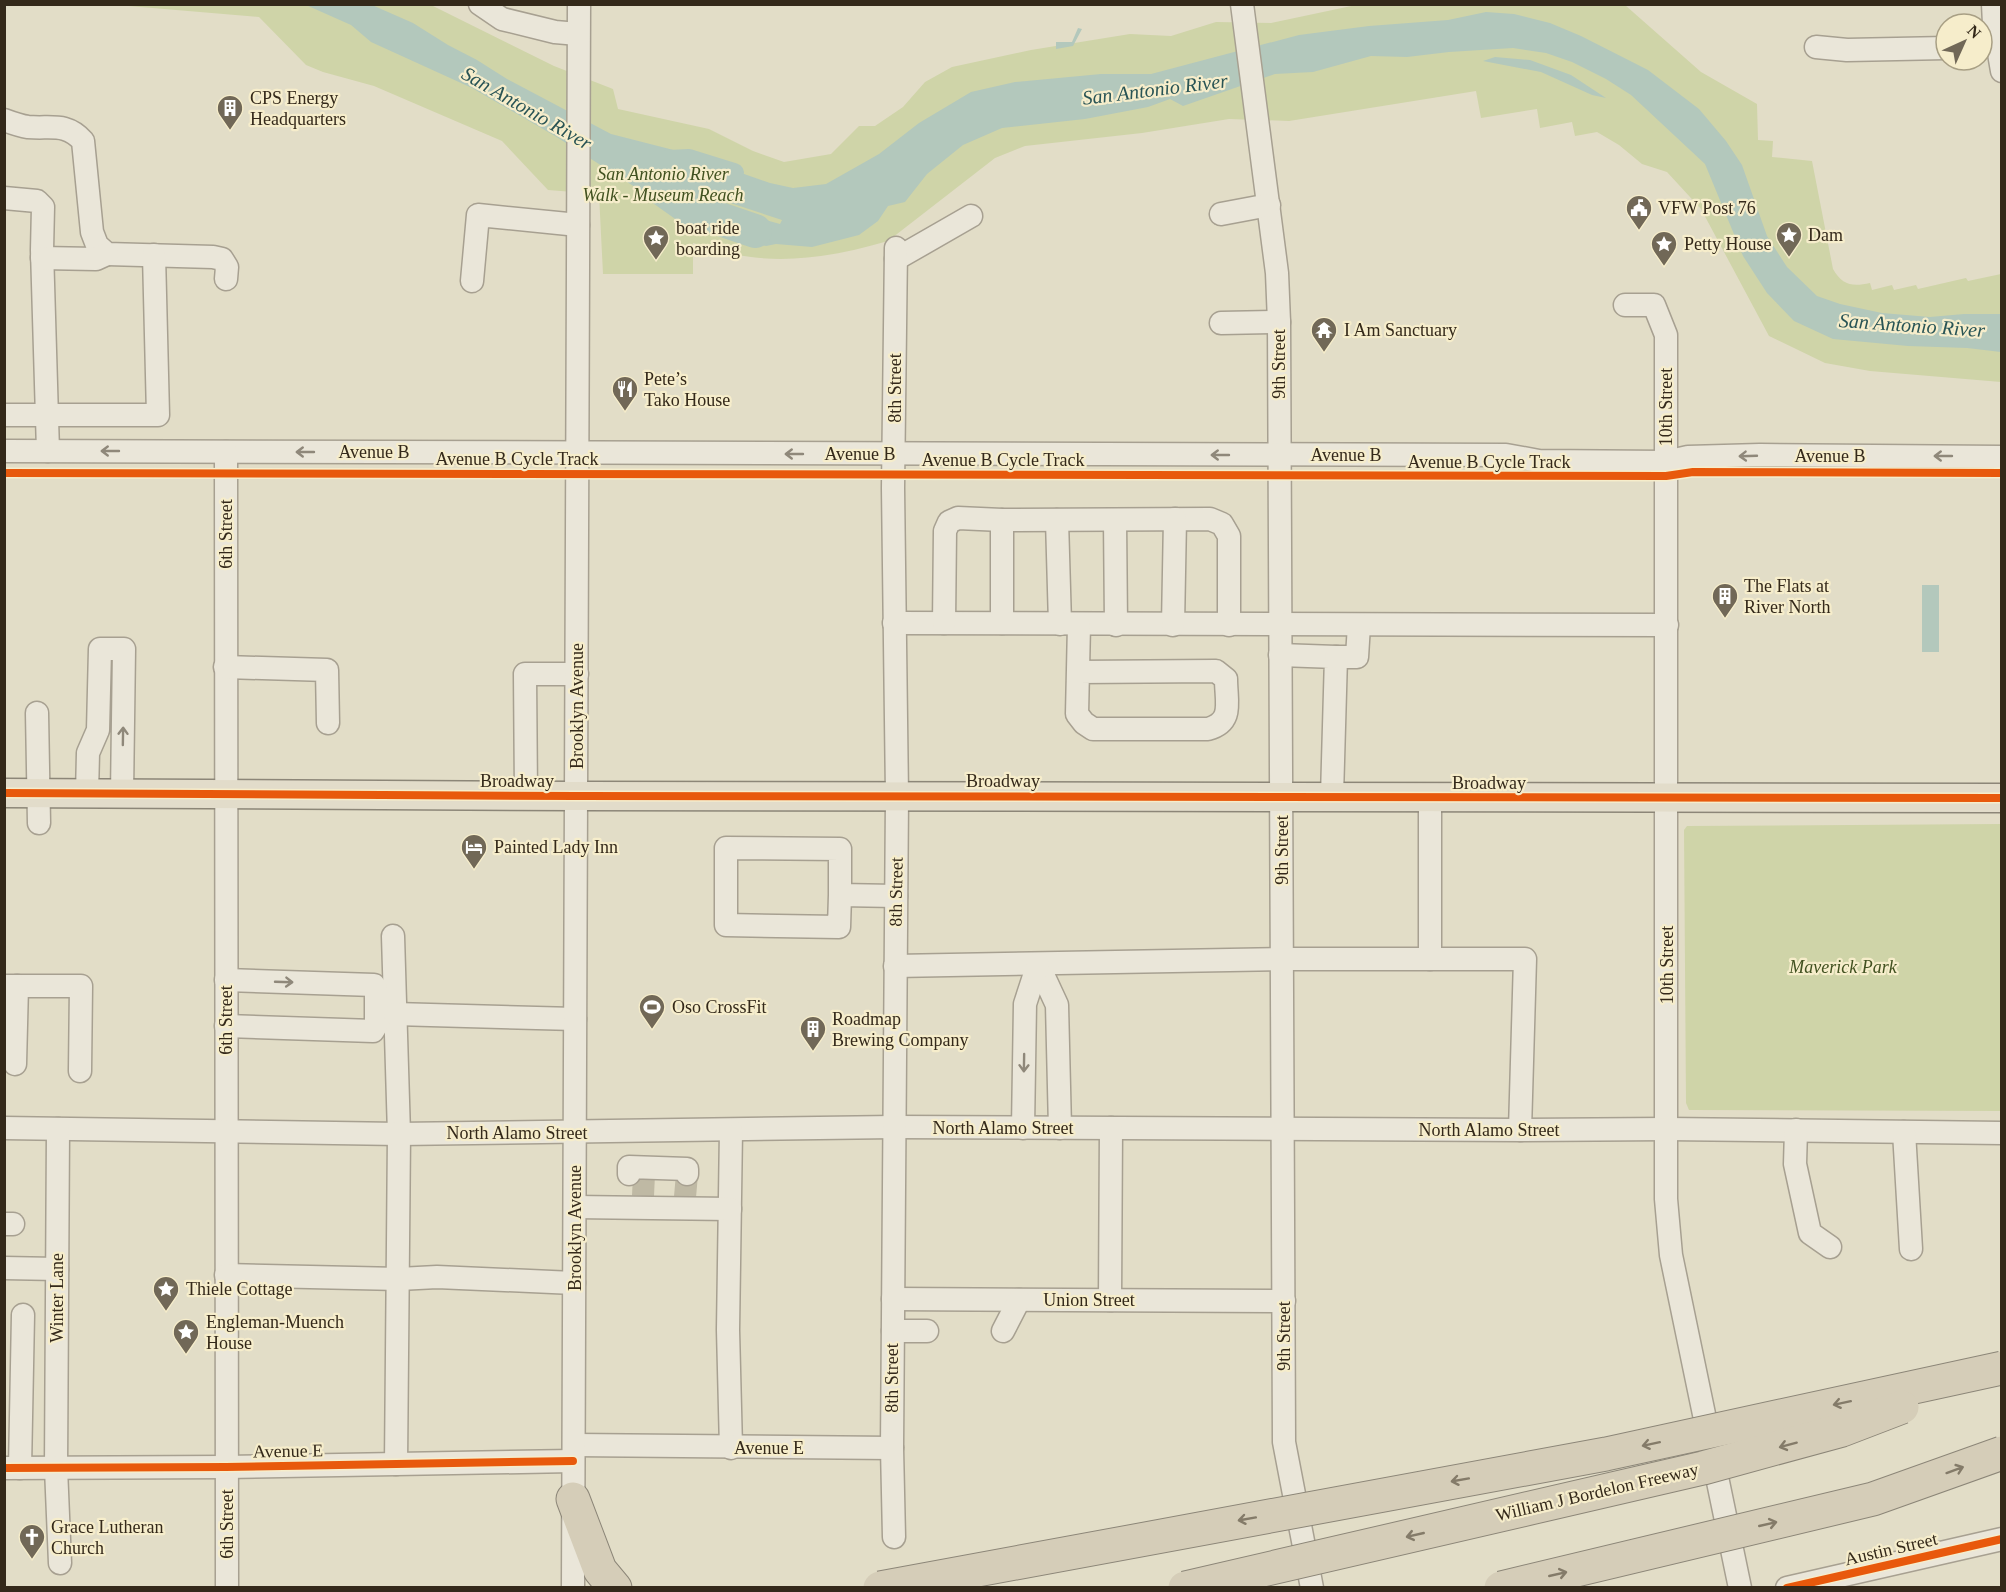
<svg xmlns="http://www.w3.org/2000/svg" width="2006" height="1592" viewBox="0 0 2006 1592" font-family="'Times New Roman',serif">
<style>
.green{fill:#cfd4a8}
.water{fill:#b3c8bc}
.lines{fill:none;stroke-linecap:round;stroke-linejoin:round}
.canal{stroke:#b3c8bc;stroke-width:20}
.river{stroke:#b3c8bc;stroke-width:34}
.minor-tunnel{stroke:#bfb9a4;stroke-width:22;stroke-dasharray:22 11;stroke-linecap:butt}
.minor-casing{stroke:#a7a091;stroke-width:25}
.major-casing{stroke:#8c8678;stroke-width:31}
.highway-casing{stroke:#8c8678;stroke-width:35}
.minor{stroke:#eae6d9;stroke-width:22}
.major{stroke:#e2dcca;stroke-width:28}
.highway{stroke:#d5cdb8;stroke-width:33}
.highway-bridge-casing{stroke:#8c8678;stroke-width:35;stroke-linecap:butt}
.highway-bridge{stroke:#d5cdb8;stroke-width:33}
.cycleway-casing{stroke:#f6edcb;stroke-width:11}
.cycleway{stroke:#e8590c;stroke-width:8}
.oneway{stroke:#8f887a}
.oneway2{stroke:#847b69}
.labels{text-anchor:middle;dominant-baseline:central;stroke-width:4.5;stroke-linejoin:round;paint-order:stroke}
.poi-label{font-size:18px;fill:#34291a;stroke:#f6edcb;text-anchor:start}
.park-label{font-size:18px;font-style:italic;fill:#415120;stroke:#f6edcb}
.street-label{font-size:18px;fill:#34291a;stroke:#f6edcb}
.water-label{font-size:20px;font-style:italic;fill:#295455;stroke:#f6edcb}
</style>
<rect width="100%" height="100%" fill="#e2ddc7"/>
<g class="green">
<path d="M 117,5 L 431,5 L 554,66 L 613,89 L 618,109 L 709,129 L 753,151 L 784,162 L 831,154 L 859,126 L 875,126 L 903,107 L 925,82 L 952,67 L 1031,50 L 1130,34 L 1171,36 L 1216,22 L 1271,23 L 1356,5 L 1625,5 L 1701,72 L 1757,104 L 1758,140 L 1773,141 L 1772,157 L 1812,161 L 1833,269 C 1842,285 1852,287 1870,283 L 1872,290 L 1892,285 L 1894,290 L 1916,285 L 1918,289 L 1966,278 L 1968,281 L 2001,274 L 2001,382 L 1870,371 L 1825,363 L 1769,336 L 1701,209 L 1667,172 L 1642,164 L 1619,145 L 1597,132 L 1575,136 L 1572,122 L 1540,128 L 1537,109 L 1481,118 L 1476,91 L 1289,121 L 1229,119 L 1142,133 L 1025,146 L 995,158 L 888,241 C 844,254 797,263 751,257 C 732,255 712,248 693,243 L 693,274 L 603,274 L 599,194 L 548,190 L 502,141 L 374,86 L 323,72 L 306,65 L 259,17 Z"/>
<path d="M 2001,824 L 2001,1111 L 1689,1110 L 1686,1103 L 1684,830 L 1687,826 Z"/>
</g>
<g class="water">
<path d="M 306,5 L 372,5 L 413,23 L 448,45 L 477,60 L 507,79 L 611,134 L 697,156 L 688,194 L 699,201 L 693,224 L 555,136 L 472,88 L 371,42 L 351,25 Z"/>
<path d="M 1486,12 L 1514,14 L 1550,23 L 1581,36 L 1648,70 L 1699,109 L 1726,141 L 1742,165 L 1767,236 L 1787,267 L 1817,296 L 1840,304 L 1882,313 L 1930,317 L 1964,314 L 2001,314 L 2001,352 L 1967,348 L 1908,346 L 1833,339 L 1794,321 L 1767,293 L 1743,256 L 1705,164 L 1631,95 L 1606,79 L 1572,62 L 1546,53 L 1513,48 L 1449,52 L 1407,57 L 1371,56 L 1313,72 L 1275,74 L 1183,106 L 1170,99 L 1148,107 L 1085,119 L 1002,128 L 963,145 L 927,174 L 905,202 L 888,206 L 878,221 L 859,235 L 812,247 L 776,244 L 766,246 L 734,237 L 708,226 L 715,206 L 780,224 L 782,220 L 700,193 L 710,162 L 770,183 L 793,188 L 826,184 L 879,154 L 919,123 L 971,92 L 1015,82 L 1101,74 L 1151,74 L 1299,35 L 1369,26 L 1448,20 Z"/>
<path d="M 1078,28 L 1082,29 L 1073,46 L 1056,49 L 1056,42 L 1072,42 Z"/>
<path d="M 1495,57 L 1530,60 L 1571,75 L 1606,98 L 1592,95 L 1541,72 L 1483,61 Z"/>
<rect x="1922" y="585" width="17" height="67"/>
</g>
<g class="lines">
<g class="canal">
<path d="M 669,160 L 689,159 L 734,173"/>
<path d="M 667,175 L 725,193"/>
</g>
<path class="river" d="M 658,186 L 696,213 L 711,216 L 755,231"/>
<g class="minor-tunnel">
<path d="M 643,1196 L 644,1174"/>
<path d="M 685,1197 L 687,1174"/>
</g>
<g class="minor-casing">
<g id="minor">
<path d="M 480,4 L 502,19 L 555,32 L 578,34"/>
<path d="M 1242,4 L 1277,273 L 1279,322 L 1284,1442 L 1312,1588"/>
<path d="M 1993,4 L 1994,24 L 2002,71"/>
<path d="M 1816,47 L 1847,50 L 1946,48"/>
<path d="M 4,120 C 12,123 20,126 28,127 C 51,129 66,122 83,141 L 92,232 L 97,245 L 107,254 L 213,257 L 222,259 L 227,267 L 226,279"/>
<path d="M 4,198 L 37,201 L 43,207 L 42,250 L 48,451"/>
<path d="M 1221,214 L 1269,205"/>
<path d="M 42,258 L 96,259 L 107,254"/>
<path d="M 896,259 L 971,216"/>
<path d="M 472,281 L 478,215 L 578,225"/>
<path d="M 1625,305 L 1654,305 L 1666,335 L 1666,1199 L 1671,1255 L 1740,1588"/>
<path d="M 1221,323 L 1279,322"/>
<path d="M 4,415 L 158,415 L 154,255"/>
<path d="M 4,451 L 1506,455 L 1539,461 L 1666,462 L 1688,457 L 1760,455 L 2002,457"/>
<path d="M 226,452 L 227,1588"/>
<path d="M 1002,520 L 1002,623"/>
<path d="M 1057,520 L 1060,624"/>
<path d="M 1115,520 L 1116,625"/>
<path d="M 894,623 L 1667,625"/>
<path d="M 944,623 L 945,531 L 949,522 L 958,518 L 1002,520 L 1210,519 L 1222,524 L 1229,536 L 1229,625"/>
<path d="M 1173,625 L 1175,519"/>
<path d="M 1280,655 L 1336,657 L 1332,796"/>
<path d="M 1336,657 L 1357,657 L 1359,625"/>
<path d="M 225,667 L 327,670 L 328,723"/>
<path d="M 1078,672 L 1216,671 L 1226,679 C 1226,702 1234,722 1208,729 L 1093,729 L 1084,723 L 1077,714 L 1079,625"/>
<path d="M 37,713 L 39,823"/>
<path d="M 87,794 L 88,753 L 98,730 L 100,649 L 124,649 L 122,794"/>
<path d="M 526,796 L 525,674 L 577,674"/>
<path d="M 1430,798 L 1430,959"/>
<path d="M 840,895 L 839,927 L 726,925 L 726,848 L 840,849 L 840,895 L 896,896"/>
<path d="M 393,936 L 399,1134 L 396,1464"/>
<path d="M 1038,964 L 1057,1005 L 1060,1128"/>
<path d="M 895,966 L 1282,959 L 1525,959 L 1520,1130"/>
<path d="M 226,980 L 374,985 L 376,988 L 376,1026 L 373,1031 L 226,1026"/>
<path d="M 4,986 L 81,986 L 80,1071"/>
<path d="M 395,1014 L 575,1019"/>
<path d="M 15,1064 L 17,986"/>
<path d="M 4,1128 L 399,1134 L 894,1127 L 1520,1130 L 1667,1129 L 2002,1133"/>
<path d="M 1023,1128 L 1025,1004 L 1038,964"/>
<path d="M 58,1129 L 56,1468 L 60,1563"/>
<path d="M 731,1130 L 728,1330 L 731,1448"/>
<path d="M 1796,1130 L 1795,1164 L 1810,1233 L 1830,1247"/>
<path d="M 1904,1132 L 1911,1249"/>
<path d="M 629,1174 L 629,1167 L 687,1169 L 687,1174"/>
<path d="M 575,1207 L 730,1209"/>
<path d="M 4,1224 L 13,1224"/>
<path d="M 4,1268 L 57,1269"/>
<path d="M 226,1275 L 399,1279 L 437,1277 L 574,1283"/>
<path d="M 893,1299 L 1284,1301"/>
<path d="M 1110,1300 L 1111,1128"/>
<path d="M 893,1331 L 927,1331"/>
<path d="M 1003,1331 L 1019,1300"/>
<path d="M 574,1445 L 892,1448"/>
<path d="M 4,1468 L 226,1467 L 573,1461"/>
<path d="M 20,1468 L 23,1315"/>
<path d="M 894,1537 L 892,1448 L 897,796 L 893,488 L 896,248"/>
<path d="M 573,1588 L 579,4"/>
<path d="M 1787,1588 L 2002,1539"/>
</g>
</g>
<g class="major-casing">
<path id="major" d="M 4,793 L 576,796 L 2002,798"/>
</g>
<g class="highway-casing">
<path id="highway" d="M 573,1499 L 600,1570 L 615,1588"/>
</g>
<use href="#minor" class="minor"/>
<use href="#major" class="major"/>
<use href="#highway" class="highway"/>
<g class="highway-bridge-casing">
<g id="highway-bridge">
<path d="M 880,1588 L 1606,1454 L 2002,1368"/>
<path d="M 1185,1588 L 1703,1468 L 1842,1430 L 1902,1407"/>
<path d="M 1501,1588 L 1873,1499 L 2002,1453"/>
</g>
</g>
<use href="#highway-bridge" class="highway-bridge"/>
<g class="cycleway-casing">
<g id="cycleway">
<path d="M 4,473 L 1666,476 L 1693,472 L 2002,473"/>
<path d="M 4,793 L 576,796 L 2002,798"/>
<path d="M 4,1468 L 226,1467 L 573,1461"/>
<path d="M 1787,1588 L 2002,1539"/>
</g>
</g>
<use href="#cycleway" class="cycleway"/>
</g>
<defs><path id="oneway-shaft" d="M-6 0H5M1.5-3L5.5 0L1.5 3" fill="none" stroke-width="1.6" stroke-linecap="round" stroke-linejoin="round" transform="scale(1.5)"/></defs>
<g class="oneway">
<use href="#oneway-shaft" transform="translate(110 451) rotate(-180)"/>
<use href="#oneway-shaft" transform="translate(305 452) rotate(-180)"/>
<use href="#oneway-shaft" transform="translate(794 454) rotate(180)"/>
<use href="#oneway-shaft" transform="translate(1220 455) rotate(-180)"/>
<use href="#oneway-shaft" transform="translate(1748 456) rotate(178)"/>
<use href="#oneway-shaft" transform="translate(1943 456) rotate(-180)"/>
<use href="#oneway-shaft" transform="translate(123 736) rotate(-89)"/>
<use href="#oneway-shaft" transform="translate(284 982) rotate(2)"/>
<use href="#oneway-shaft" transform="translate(1024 1063) rotate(91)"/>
</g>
<g class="oneway2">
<use href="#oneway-shaft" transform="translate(1842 1403) rotate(168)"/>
<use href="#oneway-shaft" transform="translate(1651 1444) rotate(168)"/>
<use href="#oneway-shaft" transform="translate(1788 1445) rotate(165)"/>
<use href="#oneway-shaft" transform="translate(1955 1470) rotate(-20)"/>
<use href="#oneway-shaft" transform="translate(1460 1480) rotate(170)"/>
<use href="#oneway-shaft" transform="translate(1247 1519) rotate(170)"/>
<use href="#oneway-shaft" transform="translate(1768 1524) rotate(-13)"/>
<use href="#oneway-shaft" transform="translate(1415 1535) rotate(167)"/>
<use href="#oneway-shaft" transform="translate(1558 1574) rotate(-13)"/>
</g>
<defs>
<g id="building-pin" transform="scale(1.35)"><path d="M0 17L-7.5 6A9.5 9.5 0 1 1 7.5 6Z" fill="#716857" stroke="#f6edcb"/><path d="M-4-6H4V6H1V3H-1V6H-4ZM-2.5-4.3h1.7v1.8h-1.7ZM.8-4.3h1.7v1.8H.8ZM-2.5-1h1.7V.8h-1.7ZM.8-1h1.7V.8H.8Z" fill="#fff"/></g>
<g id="civic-pin" transform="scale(1.35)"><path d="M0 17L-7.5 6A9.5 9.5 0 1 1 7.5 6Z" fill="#716857" stroke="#f6edcb"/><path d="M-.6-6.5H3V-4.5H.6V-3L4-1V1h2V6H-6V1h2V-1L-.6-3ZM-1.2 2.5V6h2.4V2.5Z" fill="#fff"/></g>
<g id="sight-pin" transform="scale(1.35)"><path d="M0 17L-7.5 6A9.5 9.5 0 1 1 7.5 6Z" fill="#716857" stroke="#f6edcb"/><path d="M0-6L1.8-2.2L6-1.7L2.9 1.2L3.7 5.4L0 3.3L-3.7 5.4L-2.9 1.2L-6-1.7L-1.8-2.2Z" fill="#fff"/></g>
<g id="temple-pin" transform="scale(1.35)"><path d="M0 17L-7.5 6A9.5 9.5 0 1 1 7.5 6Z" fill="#716857" stroke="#f6edcb"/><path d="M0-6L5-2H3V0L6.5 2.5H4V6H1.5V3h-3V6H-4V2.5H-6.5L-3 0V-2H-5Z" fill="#fff"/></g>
<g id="restaurant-pin" transform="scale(1.35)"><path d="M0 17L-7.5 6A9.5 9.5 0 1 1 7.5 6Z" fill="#716857" stroke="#f6edcb"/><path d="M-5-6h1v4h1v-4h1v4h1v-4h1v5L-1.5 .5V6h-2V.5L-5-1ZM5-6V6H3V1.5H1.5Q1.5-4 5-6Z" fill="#fff"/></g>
<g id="hotel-pin" transform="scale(1.35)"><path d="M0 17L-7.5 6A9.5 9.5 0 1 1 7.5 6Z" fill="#716857" stroke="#f6edcb"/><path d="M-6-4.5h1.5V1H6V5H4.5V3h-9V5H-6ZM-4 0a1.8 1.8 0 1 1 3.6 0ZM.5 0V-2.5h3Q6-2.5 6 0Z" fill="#fff"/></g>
<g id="stadium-pin" transform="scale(1.35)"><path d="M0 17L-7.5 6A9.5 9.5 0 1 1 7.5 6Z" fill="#716857" stroke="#f6edcb"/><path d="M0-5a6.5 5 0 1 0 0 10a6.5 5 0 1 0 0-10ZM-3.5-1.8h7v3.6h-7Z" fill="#fff"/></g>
<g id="church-pin" transform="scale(1.35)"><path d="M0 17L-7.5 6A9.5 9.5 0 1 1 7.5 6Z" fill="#716857" stroke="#f6edcb"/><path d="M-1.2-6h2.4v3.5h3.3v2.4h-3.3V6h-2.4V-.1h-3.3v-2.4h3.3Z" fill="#fff"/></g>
</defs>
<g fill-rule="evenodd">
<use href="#building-pin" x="230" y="108"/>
<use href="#civic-pin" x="1639" y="208"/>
<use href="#sight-pin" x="1789" y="235"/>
<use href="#sight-pin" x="656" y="238"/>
<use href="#sight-pin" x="1664" y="244"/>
<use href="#temple-pin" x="1324" y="330"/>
<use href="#restaurant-pin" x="625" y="389"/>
<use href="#building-pin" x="1725" y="596"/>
<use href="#hotel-pin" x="474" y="847"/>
<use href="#stadium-pin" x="652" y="1007"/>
<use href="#building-pin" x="813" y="1029"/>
<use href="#sight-pin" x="166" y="1289"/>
<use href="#sight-pin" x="186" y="1332"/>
<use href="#church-pin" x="32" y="1537"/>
</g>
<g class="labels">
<g class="poi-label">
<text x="250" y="98">CPS Energy<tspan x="250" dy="21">Headquarters</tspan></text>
<text x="1658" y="208">VFW Post 76</text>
<text x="676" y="228">boat ride<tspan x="676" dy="21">boarding</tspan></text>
<text x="1808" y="235">Dam</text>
<text x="1684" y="244">Petty House</text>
<text x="1344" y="330">I Am Sanctuary</text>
<text x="644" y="379">Pete’s<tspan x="644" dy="21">Tako House</tspan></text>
<text x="1744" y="586">The Flats at<tspan x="1744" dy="21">River North</tspan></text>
<text x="494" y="847">Painted Lady Inn</text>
<text x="672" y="1007">Oso CrossFit</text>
<text x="832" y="1019">Roadmap<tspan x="832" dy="21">Brewing Company</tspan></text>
<text x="186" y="1289">Thiele Cottage</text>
<text x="206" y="1322">Engleman-Muench<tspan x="206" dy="21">House</tspan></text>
<text x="51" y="1527">Grace Lutheran<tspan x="51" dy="21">Church</tspan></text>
</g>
<g class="park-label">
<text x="663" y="174">San Antonio River<tspan x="663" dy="21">Walk - Museum Reach</tspan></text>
<text x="1843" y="967">Maverick Park</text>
</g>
<g class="street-label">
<text transform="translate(1279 364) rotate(-90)">9th Street</text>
<text transform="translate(895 388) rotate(-90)">8th Street</text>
<text transform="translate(1666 407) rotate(-90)">10th Street</text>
<text x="374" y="452">Avenue B</text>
<text x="860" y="454">Avenue B</text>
<text x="1346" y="455">Avenue B</text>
<text x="1830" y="456">Avenue B</text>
<text x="517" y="459">Avenue B Cycle Track</text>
<text x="1003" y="460">Avenue B Cycle Track</text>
<text x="1489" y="462">Avenue B Cycle Track</text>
<text transform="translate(226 534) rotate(-90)">6th Street</text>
<text transform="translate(577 706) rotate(-90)">Brooklyn Avenue</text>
<text x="517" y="781">Broadway</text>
<text x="1003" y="781">Broadway</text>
<text x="1489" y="783">Broadway</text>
<text transform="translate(1282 850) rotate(-90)">9th Street</text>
<text transform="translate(896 892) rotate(-89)">8th Street</text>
<text transform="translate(1667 965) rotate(-90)">10th Street</text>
<text transform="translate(226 1020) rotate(-90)">6th Street</text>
<text x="1003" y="1128">North Alamo Street</text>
<text x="1489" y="1130">North Alamo Street</text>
<text x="517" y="1133">North Alamo Street</text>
<text transform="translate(575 1228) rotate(-90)">Brooklyn Avenue</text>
<text transform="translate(57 1298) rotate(-90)">Winter Lane</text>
<text x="1089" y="1300">Union Street</text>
<text transform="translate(1284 1336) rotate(-90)">9th Street</text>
<text transform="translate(892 1378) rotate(-90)">8th Street</text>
<text x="769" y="1448">Avenue E</text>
<text transform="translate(288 1451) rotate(-1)">Avenue E</text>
<text transform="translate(1597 1492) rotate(-13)">William J Bordelon Freeway</text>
<text transform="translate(227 1524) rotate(-90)">6th Street</text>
<text transform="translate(1891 1549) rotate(-13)">Austin Street</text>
</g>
<g class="water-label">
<text transform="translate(1155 89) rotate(-7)">San Antonio River</text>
<text transform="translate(527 108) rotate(30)">San Antonio River</text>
<text transform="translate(1912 325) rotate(4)">San Antonio River</text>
</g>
</g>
<rect width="2006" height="1592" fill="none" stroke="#34291a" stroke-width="12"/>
<g transform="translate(1964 42) rotate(45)"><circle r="28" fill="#f6edcb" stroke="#a89f84" stroke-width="1.5"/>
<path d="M0-4.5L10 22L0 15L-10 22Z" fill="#716857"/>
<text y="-9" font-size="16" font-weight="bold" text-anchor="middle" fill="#34291a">N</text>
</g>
</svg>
